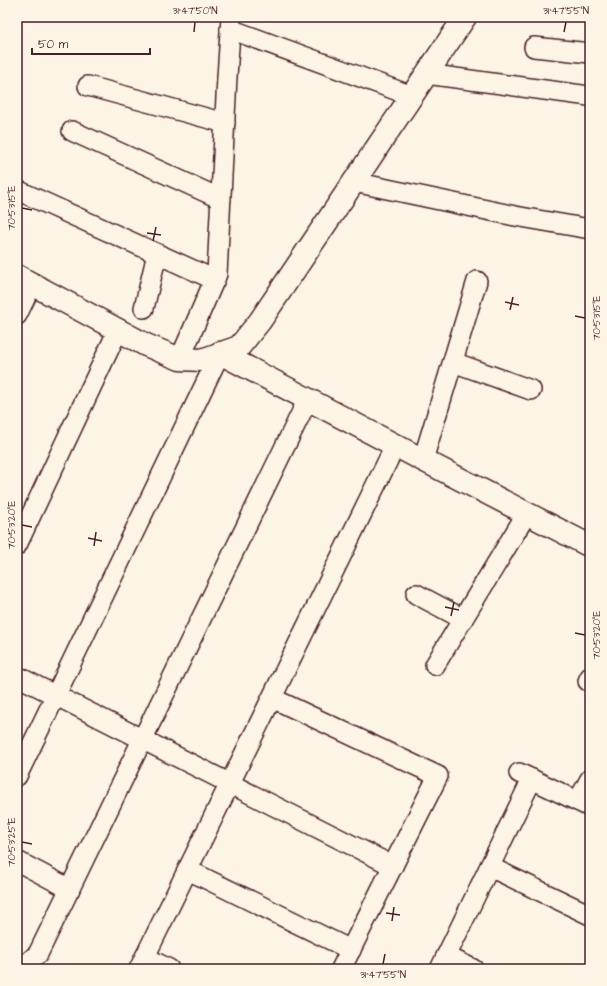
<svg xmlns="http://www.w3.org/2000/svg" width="607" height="986" viewBox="0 0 607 986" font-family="'Architects Daughter',sans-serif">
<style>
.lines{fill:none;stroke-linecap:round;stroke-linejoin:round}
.minor-casing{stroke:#4a1f2b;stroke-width:22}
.tertiary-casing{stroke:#4a1f2b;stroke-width:25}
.minor{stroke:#fcf5e5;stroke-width:19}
.tertiary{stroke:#fcf5e5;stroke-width:22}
.ticks{fill:none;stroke:#4a1f2b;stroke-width:1.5}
.neatline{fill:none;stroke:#4a1f2b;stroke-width:1.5}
.ticks-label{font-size:10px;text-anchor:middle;fill:#4a1f2b}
</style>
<rect width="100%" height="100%" fill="#fcf5e5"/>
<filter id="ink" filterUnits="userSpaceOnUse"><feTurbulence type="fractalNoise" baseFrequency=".025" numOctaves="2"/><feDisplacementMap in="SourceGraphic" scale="8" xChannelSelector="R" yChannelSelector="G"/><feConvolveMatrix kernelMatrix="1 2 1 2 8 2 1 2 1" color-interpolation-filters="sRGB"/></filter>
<g filter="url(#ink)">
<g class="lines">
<g class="minor-casing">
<g id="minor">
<path d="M 230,29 L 412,96"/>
<path d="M 534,47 L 590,53"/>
<path d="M 426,74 L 589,96"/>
<path d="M 88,86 L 225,123"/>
<path d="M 72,131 L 221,199"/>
<path d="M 354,182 L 515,216 L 590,229"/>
<path d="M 17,190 L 215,280"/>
<path d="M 144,308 L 157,254"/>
<path d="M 17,315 L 32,284"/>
<path d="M 180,359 L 217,274 L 227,77 L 231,17"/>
<path d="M 453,362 L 531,390"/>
<path d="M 423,460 L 477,281"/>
<path d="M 17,545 L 118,330"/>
<path d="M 416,594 L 463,619"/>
<path d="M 435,665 L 527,513"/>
<path d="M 17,676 L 393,866"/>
<path d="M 588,681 L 590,677"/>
<path d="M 272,698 L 438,776 L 341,969"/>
<path d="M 519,773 L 590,807"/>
<path d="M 17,776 L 220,353"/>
<path d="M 578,801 L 590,779"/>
<path d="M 17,861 L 70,889"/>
<path d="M 490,867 L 590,915"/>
<path d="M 188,870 L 351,950"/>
<path d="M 446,956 L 473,969"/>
<path d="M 145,957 L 169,969"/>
<path d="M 20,969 L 38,954 L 308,399"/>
<path d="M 139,969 L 395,446"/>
<path d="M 440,969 L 532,779"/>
</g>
</g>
<g class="tertiary-casing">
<g id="tertiary">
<path d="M 17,276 L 146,345 L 180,359 L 202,360 L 239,347 L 260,321 L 465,17"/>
<path d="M 220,353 L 423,460 L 590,546"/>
</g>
</g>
<use href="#minor" class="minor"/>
<use href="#tertiary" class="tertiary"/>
</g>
</g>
<path class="ticks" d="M 194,32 L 195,22M 564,32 L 566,22M 22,208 L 32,210M 147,233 L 161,235M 153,241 L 156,227M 505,302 L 519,305M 510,310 L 513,297M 575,316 L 585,318M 22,525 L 32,527M 88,538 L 102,541M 94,546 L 96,532M 445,607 L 459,610M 451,616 L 454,602M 575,633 L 585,635M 22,842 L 32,844M 386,913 L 400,915M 392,921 L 394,907M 383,964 L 385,954"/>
<rect width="607" height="986" fill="none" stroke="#fcf5e5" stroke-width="44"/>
<path d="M32 48v6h118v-6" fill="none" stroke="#4a1f2b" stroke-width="2"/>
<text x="38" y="48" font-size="12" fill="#4a1f2b" stroke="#fcf5e5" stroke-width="3" paint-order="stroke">50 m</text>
<rect x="22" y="22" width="563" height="942" class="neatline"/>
<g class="ticks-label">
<text x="195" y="14">31°47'50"N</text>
<text x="566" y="14">31°47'55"N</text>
<text transform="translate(11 208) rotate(-90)" y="4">70°53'15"E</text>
<text transform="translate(596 318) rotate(-90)" y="4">70°53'15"E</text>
<text transform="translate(11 525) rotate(-90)" y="4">70°53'20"E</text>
<text transform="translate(596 635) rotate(-90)" y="4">70°53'20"E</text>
<text transform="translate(11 842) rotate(-90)" y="4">70°53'25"E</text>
<text x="383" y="978">31°47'55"N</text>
</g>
</svg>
